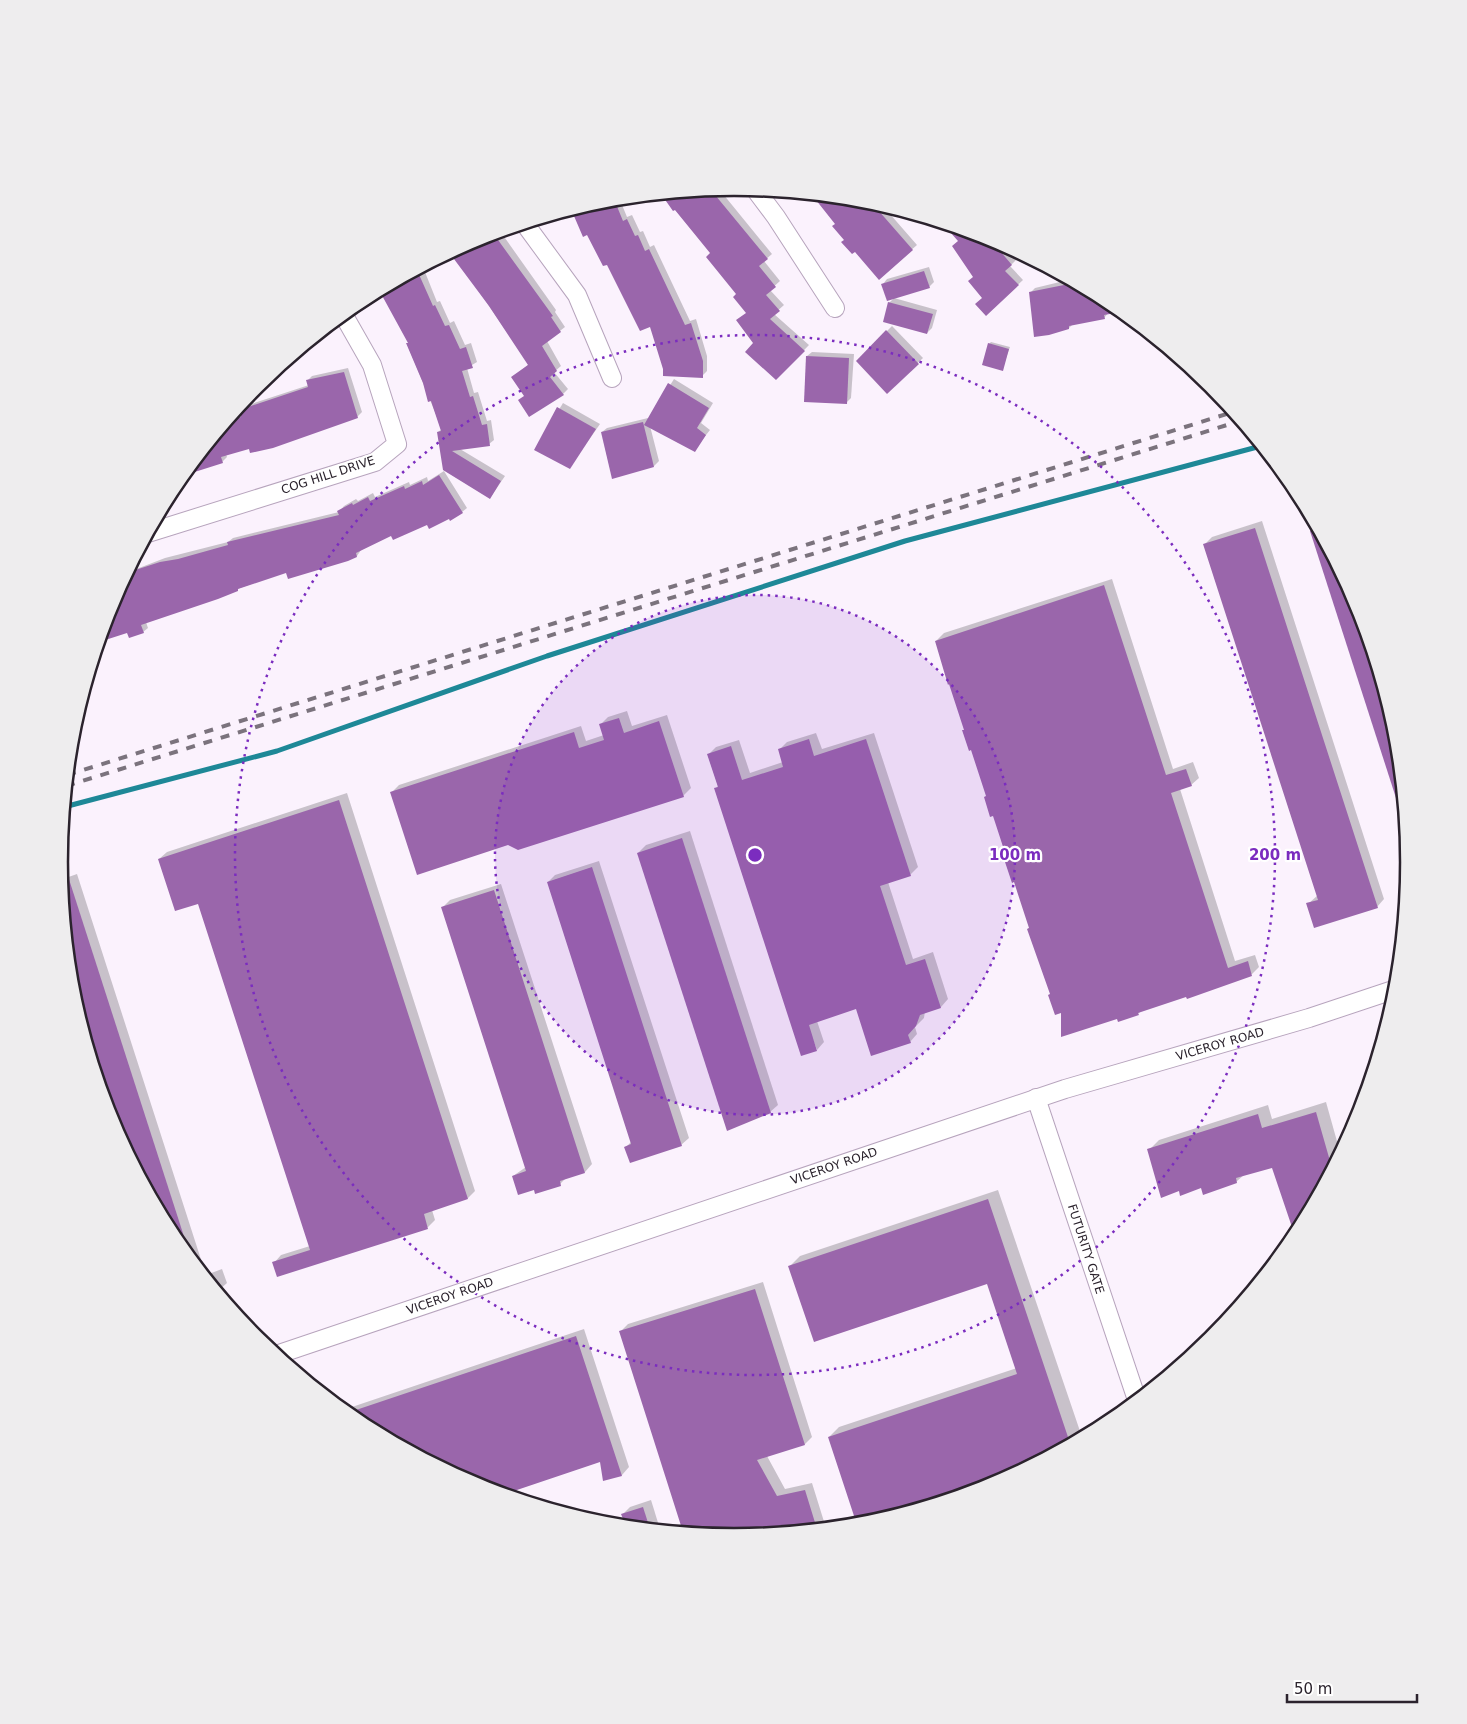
<svg xmlns="http://www.w3.org/2000/svg" width="1467" height="1724" viewBox="0 0 1467 1724" font-family="'DejaVu Sans',sans-serif">
<style>
.shadow{fill:#0003}
.lines{fill:none;stroke-linecap:round;stroke-linejoin:round}
.stream{stroke:#1e8897;stroke-width:5}
.building{fill:#9a66ab}
.street-casing{stroke:#b7a4bd;stroke-width:20}
.street{stroke:#fff;stroke-width:18}
.rail{stroke:#7b737d;stroke-width:4;stroke-dasharray:9 9;stroke-linecap:butt}
.ring{fill:none;stroke:#7b2cbf;stroke-width:2.5;stroke-dasharray:2.5 5}
.labels{text-anchor:middle;dominant-baseline:central;stroke-width:4.5;stroke-linejoin:round;paint-order:stroke}
.street-label{font-size:12px;fill:#2b232d;stroke:#fff}
.rim{fill:none;stroke:#2b232d;stroke-width:2.5}
.centre{fill:#7b2cbf;stroke:#fff;stroke-width:2.5}
.ring-label{font-size:15px;text-anchor:middle;font-weight:bold;fill:#7b2cbf;stroke:#fff;stroke-width:4.5;stroke-linejoin:round;paint-order:stroke}
</style>
<rect width="100%" height="100%" fill="#fbf2fd"/>
<g class="shadow">
<path d="M 719,189 L 772,254 L 764,261 L 780,281 L 770,290 L 784,305 L 774,314 L 809,345 L 776,379 L 755,343 L 747,312 L 738,294 L 711,253 L 662,194 Z"/>
<path d="M 814,195 L 865,200 L 883,206 L 917,245 L 879,278 L 845,240 L 837,224 Z"/>
<path d="M 612,199 L 614,203 L 620,200 L 627,217 L 632,215 L 640,232 L 643,231 L 650,247 L 654,245 L 690,321 L 696,319 L 707,356 L 707,371 L 702,376 L 664,368 L 651,325 L 574,213 L 569,216 L 567,211 Z"/>
<path d="M 945,225 L 992,239 L 1004,245 L 1016,260 L 1010,266 L 1023,280 L 986,315 L 984,298 L 959,241 Z"/>
<path d="M 500,231 L 556,310 L 555,312 L 565,327 L 547,341 L 561,366 L 554,372 L 568,389 L 563,394 L 525,395 L 513,377 L 529,364 L 451,251 L 476,239 Z"/>
<path d="M 423,267 L 437,302 L 440,301 L 450,323 L 454,321 L 465,345 L 471,343 L 477,362 L 467,368 L 474,393 L 478,392 L 487,421 L 491,420 L 494,440 L 489,444 L 460,449 L 505,476 L 490,498 L 444,470 L 438,432 L 442,429 L 407,344 L 409,342 L 385,296 L 381,298 L 378,291 Z"/>
<path d="M 929,267 L 934,282 L 929,287 L 883,284 L 887,279 Z"/>
<path d="M 1068,280 L 1109,301 L 1120,310 L 1109,312 L 1104,318 L 1073,324 L 1069,328 L 1030,293 L 1035,288 Z"/>
<path d="M 894,298 L 937,310 L 932,328 L 927,333 L 889,303 Z"/>
<path d="M 892,326 L 923,358 L 887,392 L 857,361 Z"/>
<path d="M 311,340 L 312,343 L 307,348 L 297,352 Z"/>
<path d="M 991,342 L 1010,347 L 1002,369 L 989,344 Z"/>
<path d="M 812,352 L 854,354 L 851,398 L 846,403 L 807,356 Z"/>
<path d="M 348,368 L 362,412 L 357,417 L 226,454 L 227,457 L 222,462 L 183,475 L 231,416 L 241,414 L 240,411 L 245,406 L 309,385 L 308,380 L 312,376 Z"/>
<path d="M 674,379 L 713,403 L 701,423 L 710,430 L 694,450 L 650,426 L 659,461 L 654,466 L 613,478 L 602,432 L 607,428 L 648,418 L 648,420 Z"/>
<path d="M 563,403 L 600,424 L 570,467 L 535,449 Z"/>
<path d="M 444,471 L 467,508 L 462,512 L 391,534 L 361,550 L 357,556 L 348,560 L 287,571 L 146,622 L 148,628 L 143,632 L 128,631 L 99,639 L 110,604 L 126,573 L 165,558 L 228,542 L 233,538 L 339,512 L 344,506 L 356,499 L 358,501 L 373,493 L 375,497 L 409,482 L 410,485 L 427,477 L 428,481 Z"/>
<path d="M 1303,503 L 1357,604 L 1395,731 L 1404,820 Z"/>
<path d="M 1262,521 L 1384,899 L 1377,907 L 1308,904 L 1318,895 L 1204,545 L 1212,537 Z"/>
<path d="M 1112,579 L 1173,769 L 1193,762 L 1199,778 L 1191,785 L 1180,789 L 1235,961 L 1255,955 L 1259,967 L 1252,974 L 1142,1010 L 1138,1014 L 1118,1018 L 1062,1011 L 1052,993 L 1028,929 L 1030,927 L 1015,880 L 1013,881 L 994,814 L 936,641 L 944,633 Z"/>
<path d="M 627,711 L 632,726 L 667,715 L 691,788 L 683,796 L 392,792 L 399,785 L 581,726 L 586,741 L 604,735 L 600,725 L 608,717 Z"/>
<path d="M 816,733 L 822,749 L 874,733 L 918,867 L 910,875 L 888,882 L 913,959 L 933,952 L 948,999 L 941,1007 L 925,1011 L 924,1018 L 915,1027 L 917,1034 L 910,1042 L 857,1008 L 817,1021 L 824,1042 L 817,1050 L 715,789 L 718,786 L 708,755 L 716,747 L 739,740 L 750,773 L 783,762 L 779,750 L 787,742 Z"/>
<path d="M 347,793 L 475,1191 L 468,1198 L 432,1210 L 435,1220 L 428,1227 L 278,1276 L 274,1263 L 281,1255 L 310,1246 L 199,902 L 159,859 L 167,852 Z"/>
<path d="M 690,831 L 778,1105 L 770,1112 L 638,853 L 646,845 Z"/>
<path d="M 599,861 L 689,1138 L 681,1145 L 626,1147 L 632,1141 L 548,882 L 555,875 Z"/>
<path d="M 77,874 L 206,1275 L 222,1269 L 227,1283 L 219,1290 L 217,1291 L 172,1237 L 110,1120 L 72,993 L 60,880 Z"/>
<path d="M 501,884 L 592,1164 L 585,1172 L 567,1177 L 560,1184 L 534,1189 L 513,1176 L 526,1167 L 442,908 L 450,900 Z"/>
<path d="M 1326,1102 L 1340,1152 L 1296,1235 L 1273,1166 L 1245,1174 L 1236,1182 L 1180,1189 L 1149,1150 L 1159,1140 L 1268,1105 L 1272,1119 Z"/>
<path d="M 998,1190 L 1082,1437 L 991,1485 L 858,1524 L 829,1437 L 839,1427 L 1017,1368 L 988,1282 L 790,1266 L 800,1256 Z"/>
<path d="M 763,1282 L 812,1437 L 805,1444 L 767,1456 L 785,1489 L 812,1483 L 826,1528 L 733,1537 L 621,1331 L 628,1324 Z"/>
<path d="M 584,1329 L 629,1467 L 622,1475 L 604,1480 L 601,1461 L 503,1494 L 475,1485 L 358,1423 L 343,1410 Z"/>
<path d="M 651,1500 L 660,1529 L 628,1526 L 622,1515 L 630,1507 Z"/>
</g>
<g class="lines">
<path class="stream" d="M 64,807 L 277,751 L 547,656 L 905,541 L 1261,446"/>
</g>
<g class="building">
<path d="M 711,190 L 768,259 L 759,266 L 776,287 L 766,295 L 780,311 L 770,319 L 805,351 L 776,380 L 745,352 L 753,343 L 736,320 L 746,313 L 733,297 L 736,294 L 706,257 L 710,253 L 675,210 L 673,211 L 661,194 Z"/>
<path d="M 812,195 L 871,202 L 913,250 L 879,280 L 855,252 L 852,254 L 841,242 L 844,240 L 832,226 L 835,224 Z"/>
<path d="M 602,200 L 606,200 L 609,207 L 616,204 L 623,221 L 627,219 L 635,236 L 638,235 L 645,251 L 649,249 L 685,325 L 691,323 L 703,361 L 703,378 L 663,376 L 663,369 L 650,327 L 640,331 L 607,265 L 603,266 L 587,235 L 583,237 L 571,209 Z"/>
<path d="M 943,224 L 992,239 L 1005,246 L 1000,251 L 1012,265 L 1005,271 L 1019,285 L 986,316 L 975,304 L 982,298 L 968,281 L 973,277 L 952,246 L 958,241 Z"/>
<path d="M 493,233 L 553,316 L 551,317 L 561,332 L 542,346 L 557,371 L 550,377 L 564,395 L 529,417 L 518,400 L 524,396 L 511,377 L 528,365 L 489,306 L 451,255 L 476,239 Z"/>
<path d="M 417,270 L 433,306 L 435,305 L 445,326 L 449,325 L 460,349 L 466,347 L 473,368 L 462,371 L 470,397 L 473,396 L 482,425 L 487,424 L 490,446 L 452,451 L 501,481 L 490,499 L 443,470 L 437,432 L 441,431 L 431,401 L 428,402 L 423,383 L 406,343 L 408,343 L 379,290 Z"/>
<path d="M 924,271 L 930,288 L 887,301 L 881,284 Z"/>
<path d="M 1074,283 L 1109,301 L 1121,312 L 1104,315 L 1105,319 L 1069,326 L 1069,329 L 1049,335 L 1034,337 L 1029,292 Z"/>
<path d="M 888,302 L 933,314 L 927,334 L 883,322 Z"/>
<path d="M 886,330 L 919,364 L 887,394 L 856,361 Z"/>
<path d="M 988,343 L 1009,349 L 1003,371 L 982,365 Z"/>
<path d="M 806,356 L 849,358 L 847,404 L 804,402 Z"/>
<path d="M 344,372 L 358,418 L 273,448 L 250,453 L 249,449 L 221,457 L 223,463 L 182,476 L 228,420 L 241,417 L 239,410 L 308,387 L 306,380 Z"/>
<path d="M 668,383 L 709,408 L 697,428 L 706,435 L 695,452 L 644,425 Z"/>
<path d="M 557,407 L 596,429 L 570,469 L 534,450 Z"/>
<path d="M 643,422 L 654,467 L 612,479 L 601,432 Z"/>
<path d="M 439,475 L 463,513 L 450,521 L 449,519 L 429,529 L 427,525 L 393,540 L 391,536 L 356,553 L 357,557 L 348,561 L 288,579 L 286,573 L 238,589 L 238,591 L 218,599 L 141,625 L 144,633 L 129,638 L 127,633 L 99,642 L 110,604 L 126,573 L 160,562 L 178,559 L 228,545 L 227,542 L 339,515 L 337,511 L 352,503 L 353,505 L 368,497 L 370,501 L 404,486 L 405,489 L 422,481 L 423,485 Z"/>
<path d="M 1255,528 L 1378,908 L 1314,928 L 1306,903 L 1318,900 L 1203,544 Z"/>
<path d="M 1316,528 L 1357,604 L 1395,731 L 1402,797 L 1396,798 L 1310,531 Z"/>
<path d="M 1104,585 L 1166,775 L 1186,769 L 1192,786 L 1171,793 L 1228,968 L 1248,961 L 1252,976 L 1187,999 L 1186,997 L 1138,1013 L 1139,1015 L 1118,1022 L 1117,1019 L 1061,1037 L 1061,1013 L 1055,1015 L 1048,995 L 1050,994 L 1027,929 L 1029,928 L 1014,882 L 1012,883 L 1005,862 L 1008,862 L 993,816 L 990,817 L 984,797 L 986,796 L 971,750 L 969,751 L 962,730 L 964,730 L 949,684 L 948,685 L 935,641 Z"/>
<path d="M 619,718 L 624,733 L 659,721 L 684,797 L 518,850 L 508,845 L 417,875 L 390,792 L 574,732 L 579,748 L 604,740 L 599,724 Z"/>
<path d="M 809,739 L 814,756 L 866,739 L 911,876 L 880,886 L 906,965 L 925,959 L 941,1008 L 920,1015 L 916,1026 L 908,1035 L 911,1043 L 871,1056 L 856,1009 L 809,1025 L 817,1051 L 801,1056 L 714,788 L 718,787 L 707,754 L 731,746 L 742,780 L 783,767 L 778,749 Z"/>
<path d="M 339,800 L 468,1199 L 424,1214 L 428,1229 L 277,1277 L 272,1262 L 310,1250 L 198,904 L 175,911 L 158,859 Z"/>
<path d="M 682,838 L 771,1113 L 727,1131 L 637,853 Z"/>
<path d="M 592,867 L 682,1146 L 630,1163 L 624,1147 L 631,1144 L 547,882 Z"/>
<path d="M 66,870 L 189,1252 L 186,1253 L 172,1237 L 110,1120 L 72,993 L 60,871 Z"/>
<path d="M 494,890 L 585,1173 L 560,1181 L 561,1186 L 535,1194 L 534,1190 L 518,1195 L 512,1176 L 526,1171 L 441,907 Z"/>
<path d="M 1316,1112 L 1332,1168 L 1295,1236 L 1272,1168 L 1236,1178 L 1237,1183 L 1203,1195 L 1201,1188 L 1180,1196 L 1179,1191 L 1161,1198 L 1147,1149 L 1258,1114 L 1262,1128 Z"/>
<path d="M 988,1199 L 1070,1443 L 991,1485 L 857,1525 L 828,1437 L 1017,1374 L 987,1284 L 814,1342 L 788,1266 Z"/>
<path d="M 755,1289 L 805,1445 L 757,1460 L 777,1496 L 805,1490 L 817,1529 L 733,1537 L 683,1532 L 619,1331 Z"/>
<path d="M 576,1336 L 622,1476 L 603,1481 L 600,1462 L 505,1494 L 475,1485 L 358,1423 L 347,1413 Z"/>
<path d="M 643,1507 L 650,1529 L 626,1526 L 621,1514 Z"/>
</g>
<g class="lines">
<g class="street-casing">
<g id="street">
<path d="M 755,189 L 776,217 L 835,308"/>
<path d="M 525,224 L 577,295 L 612,378"/>
<path d="M 148,533 L 375,462 L 397,444 L 372,365 L 343,314"/>
<path d="M 1036,1098 L 1137,1400"/>
<path d="M 276,1355 L 1065,1089 L 1309,1018 L 1396,989"/>
</g>
</g>
<use href="#street" class="street"/>
<g class="rail">
<path d="M 67,775 L 1233,412"/>
<path d="M 66,786 L 1240,421"/>
</g>
</g>
<circle cx="755" cy="855" r="260" fill="#7b2cbf" fill-opacity=".12"/>
<g class="ring">
<circle cx="755" cy="855" r="260"/>
<circle cx="755" cy="855" r="520"/>
</g>
<g class="labels">
<g class="street-label">
<text transform="translate(328 475) rotate(-18)">COG HILL DRIVE</text>
<text transform="translate(1220 1044) rotate(-16)">VICEROY ROAD</text>
<text transform="translate(834 1166) rotate(-19)">VICEROY ROAD</text>
<text transform="translate(1086 1249) rotate(72)">FUTURITY GATE</text>
<text transform="translate(450 1296) rotate(-19)">VICEROY ROAD</text>
</g>
</g>
<path d="M0 0H1467V1724H0ZM68 862a666 666 0 1 1 1332 0a666 666 0 1 1-1332 0Z" fill="#eeedee" fill-rule="evenodd"/>
<path class="rim" d="M68 862a666 666 0 1 1 1332 0a666 666 0 1 1-1332 0Z"/>
<circle cx="755" cy="855" r="8" class="centre"/>
<g class="ring-label">
<text x="1015" y="860">100 m</text>
<text x="1275" y="860">200 m</text>
</g>
<path d="M1287 1694v8h130v-8" fill="none" stroke="#2b232d" stroke-width="2.5"/>
<text x="1294" y="1694" font-size="15" fill="#2b232d" stroke="#ffffff" stroke-width="4" paint-order="stroke">50 m</text>
</svg>
